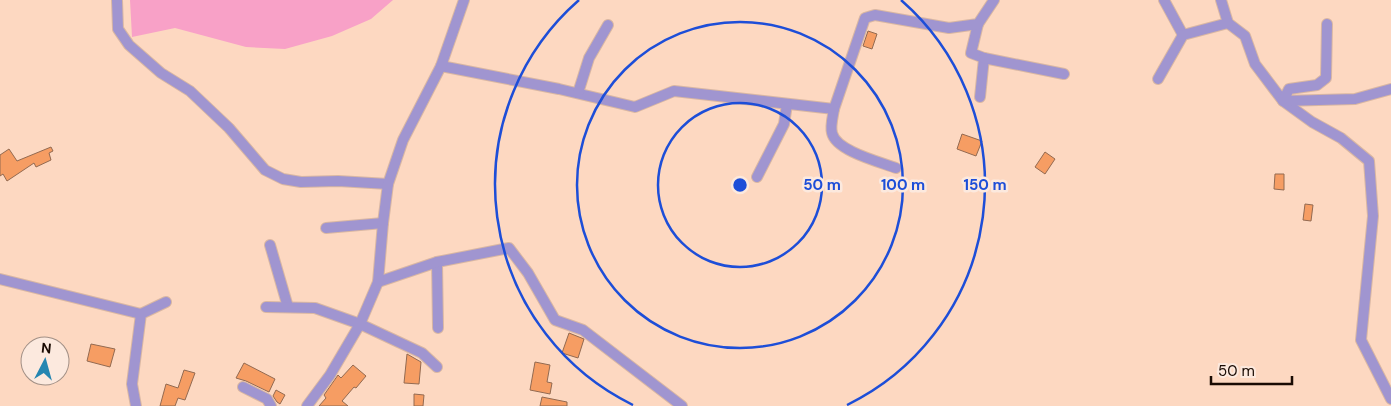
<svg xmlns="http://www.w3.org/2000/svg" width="1391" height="406" viewBox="0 0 1391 406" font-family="'DM Sans',sans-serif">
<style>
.green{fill:#f8a1c7}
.building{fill:#f69d63;stroke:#936a51}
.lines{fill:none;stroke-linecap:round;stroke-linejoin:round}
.minor-casing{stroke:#d9b7a3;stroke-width:12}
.minor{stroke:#a095d0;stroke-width:10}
.ring{fill:none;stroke:#1d4ed8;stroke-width:2.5}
.centre{fill:#1d4ed8;stroke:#fce9de;stroke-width:2.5}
.ring-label{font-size:15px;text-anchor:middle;font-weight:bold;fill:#1d4ed8;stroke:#fce9de;stroke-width:5;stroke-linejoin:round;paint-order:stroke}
</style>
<rect width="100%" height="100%" fill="#fdd8c1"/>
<path class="green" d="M 130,0 L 393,0 L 371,19 L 332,36 L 285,49 L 246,47 L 175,28 L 132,37 Z"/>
<g class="building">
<path d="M 868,31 L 877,34 L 872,49 L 863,46 Z"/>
<path d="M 962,134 L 982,141 L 976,156 L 957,149 Z"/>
<path d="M 51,147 L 53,151 L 49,153 L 51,160 L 36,167 L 34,163 L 7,181 L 3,174 L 0,176 L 0,155 L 9,149 L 17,161 Z"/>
<path d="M 1045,152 L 1055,159 L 1045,174 L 1035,167 Z"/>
<path d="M 1275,174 L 1284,174 L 1284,190 L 1274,189 Z"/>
<path d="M 1305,204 L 1313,205 L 1311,221 L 1303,220 Z"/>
<path d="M 569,333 L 584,339 L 578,358 L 562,353 Z"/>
<path d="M 91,344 L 115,349 L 110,367 L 87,361 Z"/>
<path d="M 407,354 L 421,362 L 419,384 L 404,383 Z"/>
<path d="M 535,362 L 550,365 L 547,382 L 552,383 L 550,394 L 530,390 Z"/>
<path d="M 244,363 L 275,379 L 269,392 L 246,381 L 236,378 Z"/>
<path d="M 353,365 L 366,376 L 356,388 L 354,387 L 342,401 L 348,406 L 319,406 L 326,398 L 324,395 L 338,375 L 341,378 Z"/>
<path d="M 184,370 L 195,373 L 185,400 L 178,398 L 175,406 L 160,406 L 166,384 L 178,388 Z"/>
<path d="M 276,390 L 285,395 L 280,404 L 277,402 L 273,396 Z"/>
<path d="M 414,394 L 424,395 L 423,406 L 414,406 Z"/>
<path d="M 542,397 L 567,402 L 567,406 L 540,406 Z"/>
</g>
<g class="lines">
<g class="minor-casing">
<g id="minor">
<path d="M 117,0 L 118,29 L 129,45 L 161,73 L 190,91 L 229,128 L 265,170 L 283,179 L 301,182 L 338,181 L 388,184"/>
<path d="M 1164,0 L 1183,35"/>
<path d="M 1221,0 L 1228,23 L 1245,36 L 1255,64 L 1283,101 L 1312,122 L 1341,138 L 1369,161 L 1373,216 L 1361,340 L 1391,399"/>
<path d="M 978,24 L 971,53 L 984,58 L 980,97"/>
<path d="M 1327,24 L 1326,78 L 1317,85 L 1289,89 L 1283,101 L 1355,99 L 1391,89"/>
<path d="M 984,58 L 1064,74"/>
<path d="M 441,66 L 559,89 L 635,107 L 674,91 L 834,109 L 865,18 L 875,15 L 949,28 L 978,24 L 994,0"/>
<path d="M 1158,79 L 1183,35 L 1228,23"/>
<path d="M 578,93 L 589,58 L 608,25"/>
<path d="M 834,109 C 833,116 830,126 832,133 C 836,151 880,162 896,168"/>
<path d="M 757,177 L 784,124 L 787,104"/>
<path d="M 326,228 L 383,223"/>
<path d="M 270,245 L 288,307"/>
<path d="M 437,262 L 438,328"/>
<path d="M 0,279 L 141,314"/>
<path d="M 378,282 L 437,262 L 509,248 L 528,273 L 555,320 L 583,330 L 682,406"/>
<path d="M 266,307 L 315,308 L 360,324 L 422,353 L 437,367"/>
<path d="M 243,387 L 267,399 L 271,406"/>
<path d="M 136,406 L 132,384 L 141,314 L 166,302"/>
<path d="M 307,406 L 330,375 L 360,324 L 378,282 L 383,223 L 388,184 L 403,140 L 441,66 L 464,0"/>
</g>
</g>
<use href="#minor" class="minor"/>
</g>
<g class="ring">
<circle cx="740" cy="185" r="82"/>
<circle cx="740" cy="185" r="163"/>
<path d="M633 405A245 245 0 0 1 579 0M901 0A245 245 0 0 1 847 405"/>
</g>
<circle cx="740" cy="185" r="8" class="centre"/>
<g class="ring-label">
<text x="822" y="190">50 m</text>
<text x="903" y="190">100 m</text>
<text x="985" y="190">150 m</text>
</g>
<g transform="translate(45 361) rotate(6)"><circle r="24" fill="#fce9de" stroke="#a29086"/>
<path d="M0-4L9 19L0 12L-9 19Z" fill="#2586b1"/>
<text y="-8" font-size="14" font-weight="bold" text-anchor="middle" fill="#1a0b03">N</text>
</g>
<path d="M1211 376v8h81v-8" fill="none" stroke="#1a0b03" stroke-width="2.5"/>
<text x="1218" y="376" font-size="15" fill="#1a0b03" stroke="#fce9de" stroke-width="4" paint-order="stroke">50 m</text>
</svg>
